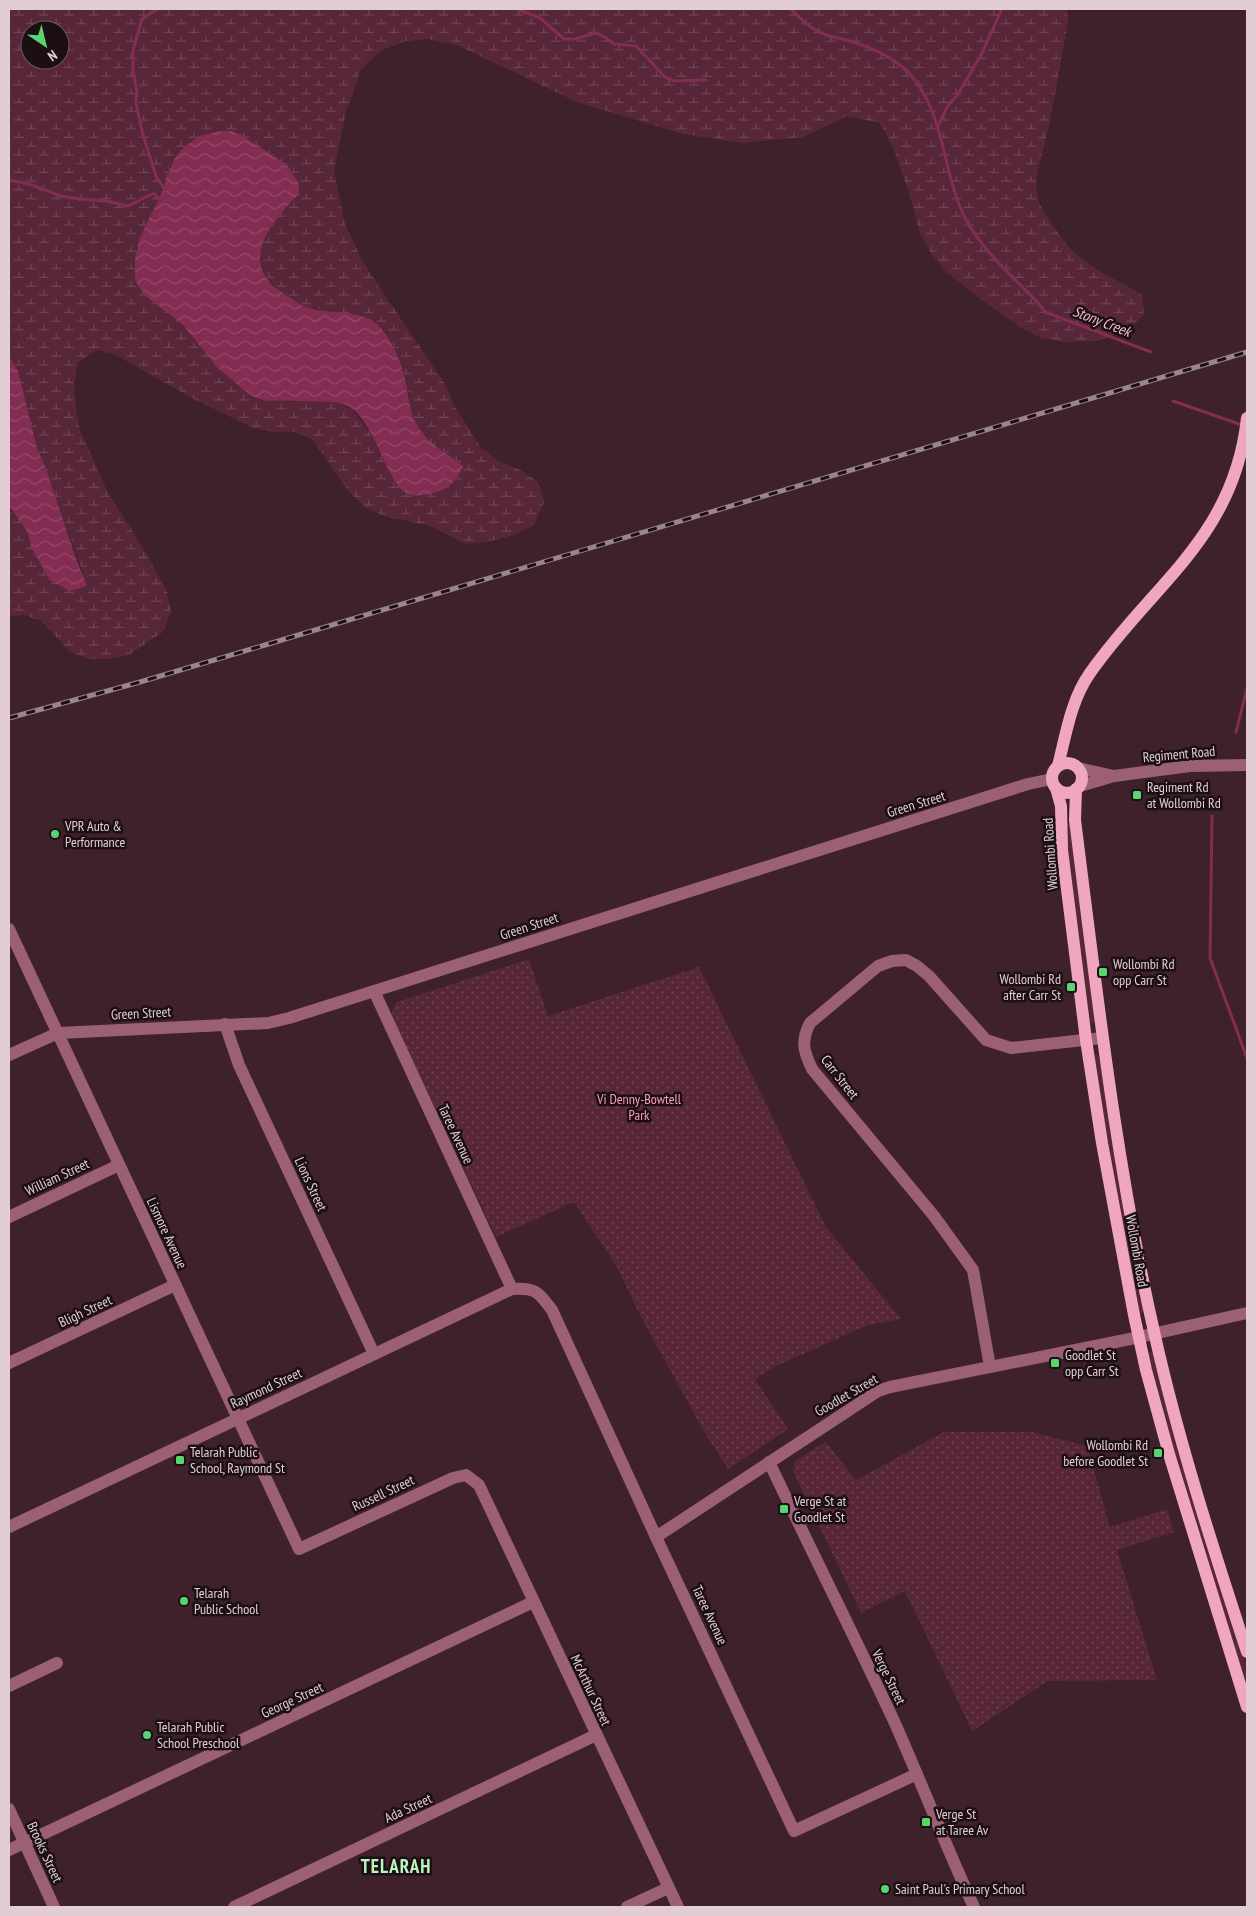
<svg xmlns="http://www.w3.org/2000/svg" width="1256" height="1916" viewBox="0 0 1256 1916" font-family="'PT Sans Narrow',sans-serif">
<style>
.grass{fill:#582639}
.wetland{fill:url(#wetland-marsh);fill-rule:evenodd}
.park{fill:url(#park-dots)}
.water{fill:url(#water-waves)}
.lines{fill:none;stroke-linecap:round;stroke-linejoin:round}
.stream{stroke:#832d52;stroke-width:3}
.minor{stroke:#9c6075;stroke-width:12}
.major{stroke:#f1a6c0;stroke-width:12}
.rail-casing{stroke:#9b848b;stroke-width:5}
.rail{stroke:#1c0f14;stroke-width:3;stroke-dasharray:9;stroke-linecap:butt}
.poi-dot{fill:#58d570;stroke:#1c0f14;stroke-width:2}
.labels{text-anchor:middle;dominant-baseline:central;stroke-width:5;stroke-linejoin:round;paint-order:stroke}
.street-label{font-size:14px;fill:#e1cdd3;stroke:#1c0f14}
.poi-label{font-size:14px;fill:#e1cdd3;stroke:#1c0f14;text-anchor:start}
.park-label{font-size:14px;fill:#fd9cbe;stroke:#1c0f14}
.water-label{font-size:15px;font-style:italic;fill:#f0bdcd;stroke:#1c0f14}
.district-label{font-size:19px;font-weight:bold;letter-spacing:1px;fill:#b7f6bd;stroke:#1c0f14}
</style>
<defs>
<pattern id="wetland-marsh" width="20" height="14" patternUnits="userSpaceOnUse" patternTransform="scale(1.25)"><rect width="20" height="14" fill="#582639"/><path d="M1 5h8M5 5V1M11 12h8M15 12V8" fill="none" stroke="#704455"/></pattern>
<pattern id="park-dots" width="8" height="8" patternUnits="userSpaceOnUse" patternTransform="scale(1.25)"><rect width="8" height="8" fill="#582639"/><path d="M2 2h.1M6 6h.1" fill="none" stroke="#704455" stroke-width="1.8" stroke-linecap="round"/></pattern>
<pattern id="water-waves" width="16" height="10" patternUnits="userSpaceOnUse" patternTransform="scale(1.25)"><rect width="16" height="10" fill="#832d52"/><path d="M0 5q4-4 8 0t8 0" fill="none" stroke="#944a6a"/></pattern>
</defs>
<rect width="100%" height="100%" fill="#3e212b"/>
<g class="grass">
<path d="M 1064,824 L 1071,824 L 1095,1019 L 1094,1023 L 1090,1023 Z"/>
<path d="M 1098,1054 L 1100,1058 L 1144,1312 L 1139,1313 L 1117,1205 L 1094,1055 Z"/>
<path d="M 1152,1352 L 1247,1667 L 1247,1692 L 1192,1520 L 1148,1353 Z"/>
</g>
<path class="wetland" d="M 9,9 L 1067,9 L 1068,22 C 1061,61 1055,100 1046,138 C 1042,157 1033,180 1038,199 C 1042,212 1064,243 1074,252 C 1094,271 1120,281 1142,295 L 1144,315 L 1127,331 L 1096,341 L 1064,342 L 1041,338 L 1022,328 L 979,298 L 945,271 L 930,252 L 919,231 L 911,199 L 893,147 L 880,123 L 847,116 L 803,137 L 742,143 L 683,134 L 577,102 L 457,45 L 428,39 L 405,41 L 380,51 L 361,70 L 346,112 L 334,170 L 345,224 L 360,256 L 372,276 L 445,384 L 455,407 L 480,446 L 500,462 L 520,470 L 538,482 L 544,502 L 534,525 L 514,535 L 487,542 L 466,544 L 428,525 L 387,517 L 366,508 L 350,493 L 312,439 L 293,432 L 272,432 L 253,428 L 192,398 L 114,354 L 96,350 L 78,363 L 74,383 L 76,409 L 80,430 L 108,493 L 145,551 L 167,591 L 171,612 L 163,632 L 129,655 L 109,659 L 89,659 L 70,652 L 42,621 L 24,615 L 9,617 L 9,505 L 27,531 L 38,561 L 84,575 L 37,448 L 18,371 L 9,356 ZM 30,30 L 60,30 L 60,60 L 30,60 ZM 220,131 L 299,194 L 276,218 L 264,240 L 260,251 L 261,263 L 265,275 L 279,291 L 305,307 L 337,312 L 408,391 C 409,408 416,428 428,441 C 438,450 452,458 463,466 C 456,488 439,492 418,495 L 393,479 L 372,436 L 352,409 L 342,404 L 331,402 L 286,401 L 228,375 L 218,368 L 182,324 L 148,298 L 136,249 L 139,239 L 164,188 L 169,168 L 182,149 L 199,136 Z"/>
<g class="park">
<path d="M 529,959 L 548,1016 L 699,967 L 826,1227 L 901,1319 L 868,1325 L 774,1367 L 755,1379 L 788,1429 L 728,1469 L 703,1430 L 640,1315 L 617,1267 L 574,1202 L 496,1237 L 392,1016 L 393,1008 L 397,1002 Z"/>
<path d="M 944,1432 L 1032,1432 L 1087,1446 L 1110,1527 L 1167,1509 L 1174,1532 L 1117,1550 L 1157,1680 L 1048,1681 L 972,1731 L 905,1591 L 861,1613 L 793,1471 L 795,1461 L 826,1442 L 856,1480 Z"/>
</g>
<g class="water">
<path d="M 220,131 L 231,131 L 241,135 L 287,165 L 299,184 L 299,194 C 269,224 236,265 286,295 C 293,299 299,304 306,307 C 329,315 364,308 381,328 C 395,346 404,368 407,390 C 409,402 411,413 416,423 C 426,443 446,453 463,466 C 459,478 450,488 437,492 C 428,494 416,498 407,493 C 397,488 393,478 388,469 C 379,450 368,422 353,409 C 347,404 338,403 331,402 L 264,400 L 254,397 L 245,391 L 218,368 L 182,324 L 148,298 L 140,289 L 135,279 L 135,259 L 139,239 L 164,188 L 166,177 L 175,158 L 182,149 L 199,136 Z"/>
<path d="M 9,356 L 18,371 L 37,448 L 46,469 L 75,555 L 87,586 L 70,591 L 50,580 L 33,551 L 27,531 L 9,505 Z"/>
</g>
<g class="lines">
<g class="stream">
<path d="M 157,9 L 142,19 L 133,50 L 133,71 L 137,92 L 136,103 L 143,135 L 156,176 L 165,190"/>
<path d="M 517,9 L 540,18 L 564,39 L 575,39 L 596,33 L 606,38 L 614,44 L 636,46 L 665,77 L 674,81 L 706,80"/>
<path d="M 791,9 C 798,16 805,24 814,29 C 822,35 833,37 842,39 C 867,45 898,58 914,79 C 943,116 943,165 960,207 C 975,245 1011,274 1038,303 L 1045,312 L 1151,352"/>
<path d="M 938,126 L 947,107 L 958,94 L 981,55 L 1002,9"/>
<path d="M 9,180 L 29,184 L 61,196 L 79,199 L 107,201 L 128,206 L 152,194 L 155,194 L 159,199 L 162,199"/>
<path d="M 1173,401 L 1242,425"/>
<path d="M 1236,732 L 1247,688"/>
<path d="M 1212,816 L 1210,958 L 1247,1058"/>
</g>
<g class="minor">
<path d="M 1078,768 L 1114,776"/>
<path d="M 1080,786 L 1114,776 L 1190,766 L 1247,765"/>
<path d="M 9,929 L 299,1549 L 453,1478 L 466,1475 L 479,1485 L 678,1907"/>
<path d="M 374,991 L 512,1289"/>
<path d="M 225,1024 L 239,1065 L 374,1354"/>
<path d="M 9,1055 L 58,1033 L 268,1023 L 289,1018 L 1028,784 L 1052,779"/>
<path d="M 9,1217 L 119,1165"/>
<path d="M 9,1363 L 175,1285"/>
<path d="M 990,1367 L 973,1270 L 934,1216 L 812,1069 C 803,1050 801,1041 810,1023 L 878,966 L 892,961 L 906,960 L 917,966 L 929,976 L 986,1040 L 1011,1048 L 1102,1038"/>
<path d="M 769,1462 C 810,1548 853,1633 893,1719 C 921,1781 945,1845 974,1907"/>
<path d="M 9,1527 L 512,1289 C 536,1287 539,1293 552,1310 L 656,1537 L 794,1831 L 917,1774"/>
<path d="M 656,1537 L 878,1391 L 890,1387 L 1130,1339 L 1247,1313"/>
<path d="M 9,1686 L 57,1663"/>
<path d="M 9,1809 L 54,1907"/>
<path d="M 9,1850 L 533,1602"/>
<path d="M 234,1907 L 596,1735"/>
<path d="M 627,1907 L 668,1888"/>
</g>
<g class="major">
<circle cx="1067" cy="778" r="15"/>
<path d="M 1058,766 C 1066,734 1071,700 1090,673 C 1152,584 1234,538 1247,418"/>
<path d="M 1056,788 L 1061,806 L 1062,850 L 1086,1040 L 1102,1143 L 1134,1315 L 1146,1370 L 1169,1454 L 1247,1707"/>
<path d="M 1076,789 L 1075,820 C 1097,993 1116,1166 1155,1336 C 1179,1443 1213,1548 1247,1652"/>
</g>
<g class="rail-casing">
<path id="rail" d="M 9,718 L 140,682 L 265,645 L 1247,352"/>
</g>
<use href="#rail" class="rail"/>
</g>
<g class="poi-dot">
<rect x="1132" y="790" width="10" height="10" rx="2.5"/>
<circle cx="55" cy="834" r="5"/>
<rect x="1098" y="967" width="10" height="10" rx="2.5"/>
<rect x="1066" y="982" width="10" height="10" rx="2.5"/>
<rect x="1050" y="1358" width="10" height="10" rx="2.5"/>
<rect x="1153" y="1448" width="10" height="10" rx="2.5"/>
<rect x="175" y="1455" width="10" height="10" rx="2.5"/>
<rect x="779" y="1504" width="10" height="10" rx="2.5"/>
<circle cx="184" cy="1601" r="5"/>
<circle cx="147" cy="1735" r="5"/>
<rect x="921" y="1817" width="10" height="10" rx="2.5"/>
<circle cx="885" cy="1889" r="5"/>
</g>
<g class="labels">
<g class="street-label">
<text transform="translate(1179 754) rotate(-5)">Regiment Road</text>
<text transform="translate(916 804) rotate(-17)">Green Street</text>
<text transform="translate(1050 854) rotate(-94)">Wollombi Road</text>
<text transform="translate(529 926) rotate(-18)">Green Street</text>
<text transform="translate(141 1013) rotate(-3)">Green Street</text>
<text transform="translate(840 1077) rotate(52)">Carr Street</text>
<text transform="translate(456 1134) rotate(65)">Taree Avenue</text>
<text transform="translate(57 1177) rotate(-25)">William Street</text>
<text transform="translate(311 1184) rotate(65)">Lions Street</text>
<text transform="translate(167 1233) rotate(65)">Lismore Avenue</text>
<text transform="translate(1137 1251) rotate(80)">Wollombi Road</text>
<text transform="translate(85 1311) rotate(-25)">Bligh Street</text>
<text transform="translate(266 1388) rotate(-25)">Raymond Street</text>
<text transform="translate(846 1395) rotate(-30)">Goodlet Street</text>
<text transform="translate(383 1493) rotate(-25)">Russell Street</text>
<text transform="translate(710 1615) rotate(65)">Taree Avenue</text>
<text transform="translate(889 1677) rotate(64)">Verge Street</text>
<text transform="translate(591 1690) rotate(65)">McArthur Street</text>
<text transform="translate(292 1700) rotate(-25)">George Street</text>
<text transform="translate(408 1808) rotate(-25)">Ada Street</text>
<text transform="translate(45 1852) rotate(65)">Brooks Street</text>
</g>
<g class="poi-label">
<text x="1147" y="787">Regiment Rd<tspan x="1147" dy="16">at Wollombi Rd</tspan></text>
<text x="65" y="826">VPR Auto &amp;<tspan x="65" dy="16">Performance</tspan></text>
<text x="1113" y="964">Wollombi Rd<tspan x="1113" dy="16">opp Carr St</tspan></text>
<text x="1061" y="979" text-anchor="end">Wollombi Rd<tspan x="1061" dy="16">after Carr St</tspan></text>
<text x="1065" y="1355">Goodlet St<tspan x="1065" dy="16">opp Carr St</tspan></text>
<text x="1148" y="1445" text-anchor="end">Wollombi Rd<tspan x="1148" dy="16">before Goodlet St</tspan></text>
<text x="190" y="1452">Telarah Public<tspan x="190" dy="16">School, Raymond St</tspan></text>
<text x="794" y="1501">Verge St at<tspan x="794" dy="16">Goodlet St</tspan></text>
<text x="194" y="1593">Telarah<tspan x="194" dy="16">Public School</tspan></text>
<text x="157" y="1727">Telarah Public<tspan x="157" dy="16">School Preschool</tspan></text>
<text x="936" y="1814">Verge St<tspan x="936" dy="16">at Taree Av</tspan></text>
<text x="895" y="1889">Saint Paul's Primary School</text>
</g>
<g class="park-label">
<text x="639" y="1099">Vi Denny-Bowtell<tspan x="639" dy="16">Park</tspan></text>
</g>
<g class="water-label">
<text transform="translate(1102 321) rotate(21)">Stony Creek</text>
</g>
<g class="district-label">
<text x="396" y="1866">TELARAH</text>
</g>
</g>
<rect width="1256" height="1916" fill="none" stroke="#e1cdd3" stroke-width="20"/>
<g transform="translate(45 45) rotate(145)"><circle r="24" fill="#1c0f14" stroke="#6b5b60"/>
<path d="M0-4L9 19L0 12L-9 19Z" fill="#58d570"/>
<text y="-8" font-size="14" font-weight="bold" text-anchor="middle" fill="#e1cdd3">N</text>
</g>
</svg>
